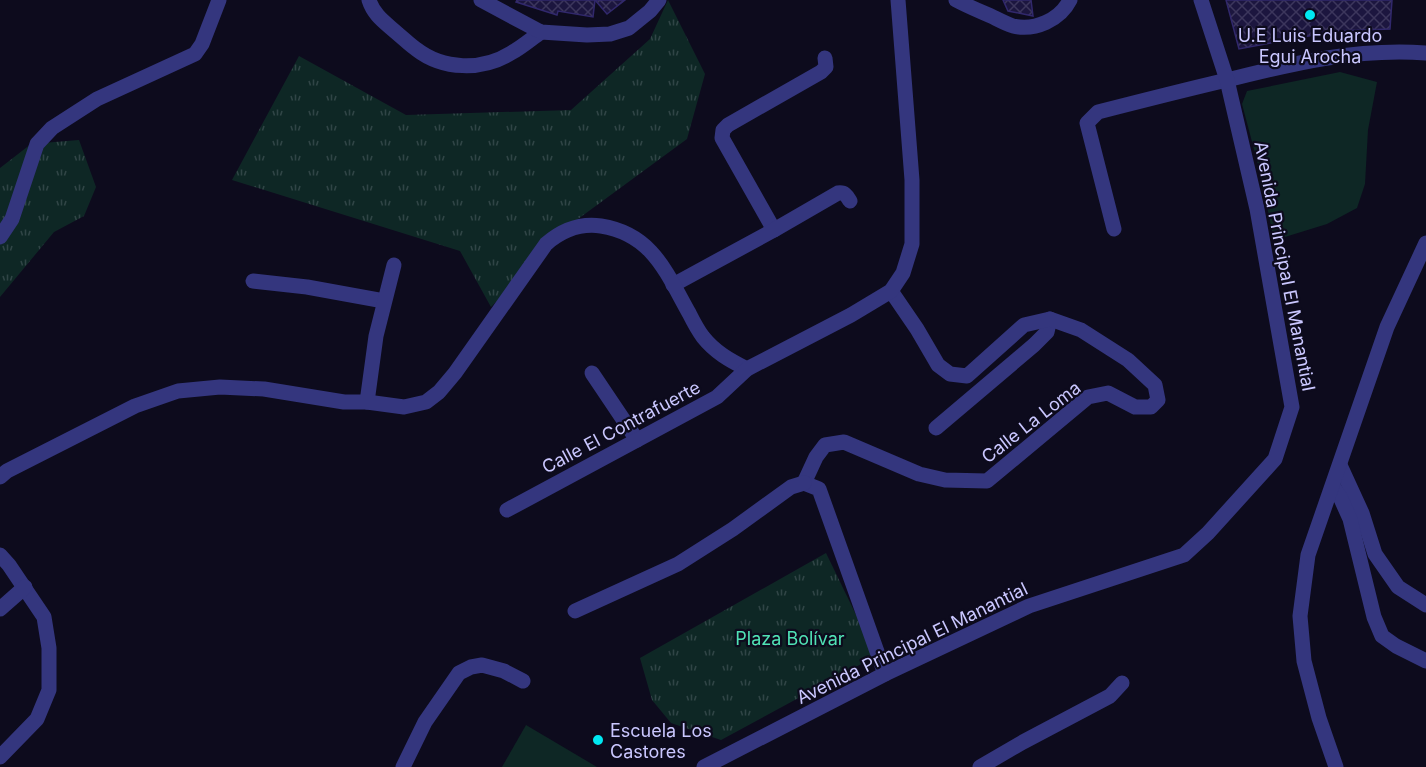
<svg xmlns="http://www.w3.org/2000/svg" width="1426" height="767" viewBox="0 0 1426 767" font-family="Inter,sans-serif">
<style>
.grass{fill:url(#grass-tufts)}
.pitch{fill:#0e2725}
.building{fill:url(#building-cross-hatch);stroke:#31286c;stroke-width:1.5}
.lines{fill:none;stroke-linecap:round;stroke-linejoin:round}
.minor{stroke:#34367e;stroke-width:15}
.poi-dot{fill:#00e8f2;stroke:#0d0b1d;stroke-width:2}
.labels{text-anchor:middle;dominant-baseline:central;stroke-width:4.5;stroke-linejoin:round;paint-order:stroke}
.poi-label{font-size:18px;fill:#cac7ff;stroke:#0d0b1d}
.street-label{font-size:18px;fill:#cac7ff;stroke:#0d0b1d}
.park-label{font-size:18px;fill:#50e2b5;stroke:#0d0b1d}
</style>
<defs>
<pattern id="grass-tufts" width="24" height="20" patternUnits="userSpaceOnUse" patternTransform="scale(1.5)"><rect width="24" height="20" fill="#0e2725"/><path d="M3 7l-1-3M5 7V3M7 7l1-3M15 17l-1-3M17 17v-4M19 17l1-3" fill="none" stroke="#304546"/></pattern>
<pattern id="building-cross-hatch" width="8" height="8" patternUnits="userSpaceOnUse" patternTransform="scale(1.5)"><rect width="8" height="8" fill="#1c163f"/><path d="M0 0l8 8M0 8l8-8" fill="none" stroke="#3c365c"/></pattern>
</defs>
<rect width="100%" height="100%" fill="#0d0b1d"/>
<g class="grass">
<path d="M 668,0 L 705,74 L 687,139 L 578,219 L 491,307 L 460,251 L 232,180 L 299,56 L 406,115 L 571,110 L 650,39 Z"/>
<path d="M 79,140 L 96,187 L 84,216 L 54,232 L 0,297 L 0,168 L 31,144 Z"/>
<path d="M 826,553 L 876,656 L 721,740 L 671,723 L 652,700 L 640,658 Z"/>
</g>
<g class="pitch">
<path d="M 1340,72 L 1377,82 L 1368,130 L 1365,184 L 1357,208 L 1327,224 L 1272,241 L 1272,231 L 1260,172 L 1242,104 L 1247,91 Z"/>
<path d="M 526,725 L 597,767 L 502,767 Z"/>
</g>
<g class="building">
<path d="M 517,0 L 595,0 L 593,17 L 558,11 L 557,15 L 516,2 Z"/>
<path d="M 595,0 L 625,0 L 607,14 Z"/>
<path d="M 1003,0 L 1031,0 L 1033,16 L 1008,11 Z"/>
<path d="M 1226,0 L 1392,0 L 1390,29 L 1335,31 L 1239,49 Z"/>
</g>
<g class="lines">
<g class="minor">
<path d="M 369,0 C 374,16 386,23 398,34 C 404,39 410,45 416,49 C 443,70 482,71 511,53 C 522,47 531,39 541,32"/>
<path d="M 481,0 L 541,32 L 587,35 L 610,34 L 629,28 L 650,11 L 659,0"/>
<path d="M 956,0 C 969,7 982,12 995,18 C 1001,21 1007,24 1013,26 C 1035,31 1060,20 1070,0"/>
<path d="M 1114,229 L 1087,123 L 1098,112 C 1141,101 1184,90 1227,80 C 1294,63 1357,48 1426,53"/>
<path d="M 774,230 L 722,138 L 723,130 L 728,125 L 821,72 L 826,67 L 825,58"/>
<path d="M 0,237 L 12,219 L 37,144 L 52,128 L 97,99 L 195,54 L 202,44 L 219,0"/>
<path d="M 253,281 L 307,287 L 384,301"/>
<path d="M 673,285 L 774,230 L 838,193 C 845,192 847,196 850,201"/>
<path d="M 592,373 L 637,440"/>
<path d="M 367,402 L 376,336 L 394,265"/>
<path d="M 936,428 L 1034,345 L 1047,332 L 1050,319"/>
<path d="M 1340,465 L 1362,513 L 1375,554 L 1398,587 L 1426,605"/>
<path d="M 0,477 L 7,471 L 135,406 L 178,391 L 220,387 L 264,389 L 344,402 L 367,402 L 404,407 L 426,402 L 439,392 L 455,373 L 546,244 C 562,230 580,223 601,226 C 652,234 666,272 689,313 C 693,321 697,329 703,337 C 715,352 729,360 747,369"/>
<path d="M 804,483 L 816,457 L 825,445 L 844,442 L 919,474 L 945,480 L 987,481 L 1088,397 L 1108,393 L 1135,407 L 1151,407 L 1158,400 L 1155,385 L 1128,360 L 1081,330 L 1050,319 L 1024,325 L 967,376 L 950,374 L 938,365 L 917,329 L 891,291"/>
<path d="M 804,483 L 819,489 L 885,674"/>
<path d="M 1333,486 L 1341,499 L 1350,519 L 1374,617 L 1382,636 L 1396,646 L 1426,661"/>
<path d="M 507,510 L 717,397 L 747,369 L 851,315 L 891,291 L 903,273 L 912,244 L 912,180 L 898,0"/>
<path d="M 0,555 L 9,565 L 44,617 L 49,648 L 49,690 L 37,719 L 0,757"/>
<path d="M 0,609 L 25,587"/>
<path d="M 575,611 L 678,564 L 733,529 L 791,487 L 804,483"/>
<path d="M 403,767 L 425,722 L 459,673 L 471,667 L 482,665 L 504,671 L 523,681"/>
<path d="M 704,767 L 885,674 L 1029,606 L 1184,555 L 1208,533 L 1275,459 L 1292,407 L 1257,209 L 1227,80 L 1201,0"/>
<path d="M 980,767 L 1023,742 L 1110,696 L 1122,683"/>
<path d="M 1336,767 L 1319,718 L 1304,661 L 1300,616 L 1308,555 L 1387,327 L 1426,243"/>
</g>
</g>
<g class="poi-dot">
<circle cx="1310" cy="15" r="6"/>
<circle cx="598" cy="740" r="6"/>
</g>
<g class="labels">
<g class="poi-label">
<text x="1310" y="35">U.E Luis Eduardo<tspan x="1310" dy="21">Egui Arocha</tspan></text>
<text x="610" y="730" text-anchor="start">Escuela Los<tspan x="610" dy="21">Castores</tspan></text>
</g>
<g class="street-label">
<text transform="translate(1285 266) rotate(79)">Avenida Principal El Manantial</text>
<text transform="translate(1031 422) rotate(-38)">Calle La Loma</text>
<text transform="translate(621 427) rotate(-28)">Calle El Contrafuerte</text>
<text transform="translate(912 643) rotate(-26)">Avenida Principal El Manantial</text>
</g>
<g class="park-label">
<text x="790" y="638">Plaza Bolívar</text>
</g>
</g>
</svg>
